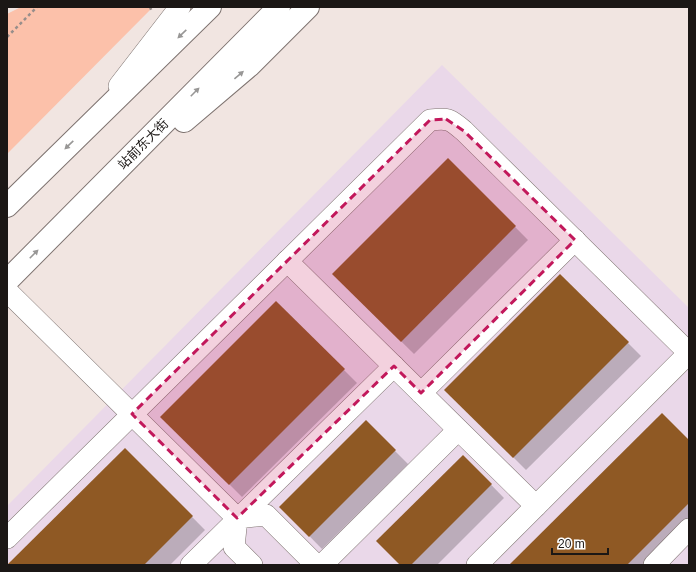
<svg xmlns="http://www.w3.org/2000/svg" width="696" height="572" viewBox="0 0 696 572" font-family="Arial,'Noto Sans SC',sans-serif">
<style>
.commercial{fill:#ead8e9}
.green{fill:#fcc1aa}
.shadow{fill:#0003}
.building{fill:#8f5924}
.lines{fill:none;stroke-linecap:round;stroke-linejoin:round}
.tertiary-casing{stroke:#7e7370;stroke-width:22}
.primary-casing{stroke:#7e7370;stroke-width:24}
.path{stroke:#978e8b;stroke-width:2.5;stroke-dasharray:3 3;stroke-linecap:butt}
.tertiary{stroke:#fff;stroke-width:21}
.primary{stroke:#fff;stroke-width:22}
.oneway{fill:#989796}
.marked{fill:#c2185b;fill-opacity:0.2;stroke:#c2185b;stroke-width:3;stroke-dasharray:8 5;stroke-linejoin:round}
.labels{text-anchor:middle;dominant-baseline:central;stroke-width:3;stroke-linejoin:round;paint-order:stroke}
.street-label{font-size:13px;fill:#1b1715;stroke:#fff}
</style>
<rect width="100%" height="100%" fill="#f1e5e1"/>
<path class="commercial" d="M 442,65 L 689,308 L 689,565 L 7,565 L 7,506 Z"/>
<path class="green" d="M 21,7 L 153,7 L 7,154 L 7,14 Z"/>
<g class="shadow">
<path d="M 448,159 L 528,240 L 414,354 L 333,274 Z"/>
<path d="M 560,275 L 641,356 L 526,470 L 446,390 Z"/>
<path d="M 276,302 L 357,383 L 242,497 L 162,417 Z"/>
<path d="M 366,422 L 408,464 L 322,549 L 281,507 Z"/>
<path d="M 689,441 L 689,529 L 653,565 L 510,565 Z"/>
<path d="M 125,449 L 205,530 L 170,565 L 11,565 Z"/>
<path d="M 463,456 L 504,498 L 437,565 L 401,565 Z"/>
</g>
<g class="building">
<path d="M 448,158 L 516,226 L 401,342 L 332,274 Z"/>
<path d="M 560,274 L 629,342 L 513,458 L 444,390 Z"/>
<path d="M 276,301 L 345,369 L 229,485 L 160,417 Z"/>
<path d="M 662,413 L 689,440 L 689,503 L 627,565 L 509,565 Z"/>
<path d="M 366,420 L 396,450 L 309,537 L 279,507 Z"/>
<path d="M 125,448 L 193,516 L 144,565 L 7,565 Z"/>
<path d="M 463,455 L 492,484 L 411,565 L 400,565 L 376,541 Z"/>
</g>
<g class="lines">
<g class="tertiary-casing">
<g id="tertiary">
<path d="M 119,86 L 180,7"/>
<path d="M 287,261 L 536,506"/>
<path d="M 7,291 L 237,518"/>
<path d="M 421,393 L 575,240"/>
<path d="M 7,538 L 430,120 C 449,118 450,119 464,131 L 689,353"/>
<path d="M 191,565 L 394,366"/>
<path d="M 252,565 L 234,547 L 237,518 L 266,515 L 316,565"/>
<path d="M 322,565 L 458,430"/>
<path d="M 477,565 L 689,353"/>
<path d="M 654,565 L 689,529"/>
</g>
</g>
<g class="primary-casing">
<g id="primary">
<path d="M 184,121 L 250,65 L 308,7"/>
<path d="M 7,206 L 210,7"/>
<path d="M 7,281 L 279,7"/>
</g>
</g>
<g class="path">
<path d="M 150,7 L 152,12"/>
<path d="M 7,37 L 37,7"/>
</g>
<use href="#tertiary" class="tertiary"/>
<use href="#primary" class="primary"/>
</g>
<defs><path id="oneway-solid" d="M-6-.8H1V-3.2L6.5 0L1 3.2V.8H-6Z"/></defs>
<g class="oneway">
<use href="#oneway-solid" transform="translate(182 34) rotate(136)"/>
<use href="#oneway-solid" transform="translate(239 75) rotate(-40)"/>
<use href="#oneway-solid" transform="translate(195 92) rotate(-45)"/>
<use href="#oneway-solid" transform="translate(69 145) rotate(136)"/>
<use href="#oneway-solid" transform="translate(34 254) rotate(-45)"/>
</g>
<path class="marked" d="M 446,119 L 464,131 L 575,240 L 421,393 L 394,366 L 237,518 L 132,414 L 430,120 Z"/>
<g class="labels">
<g class="street-label">
<text transform="translate(143 144) rotate(-45)">站前东大街</text>
</g>
</g>
<rect width="696" height="572" fill="none" stroke="#1b1715" stroke-width="16"/>
<path d="M552 548v6h56v-6" fill="none" stroke="#1b1715" stroke-width="2"/>
<text x="558" y="548" font-size="12" fill="#1b1715" stroke="#ffffff" stroke-width="3" paint-order="stroke">20 m</text>
</svg>
